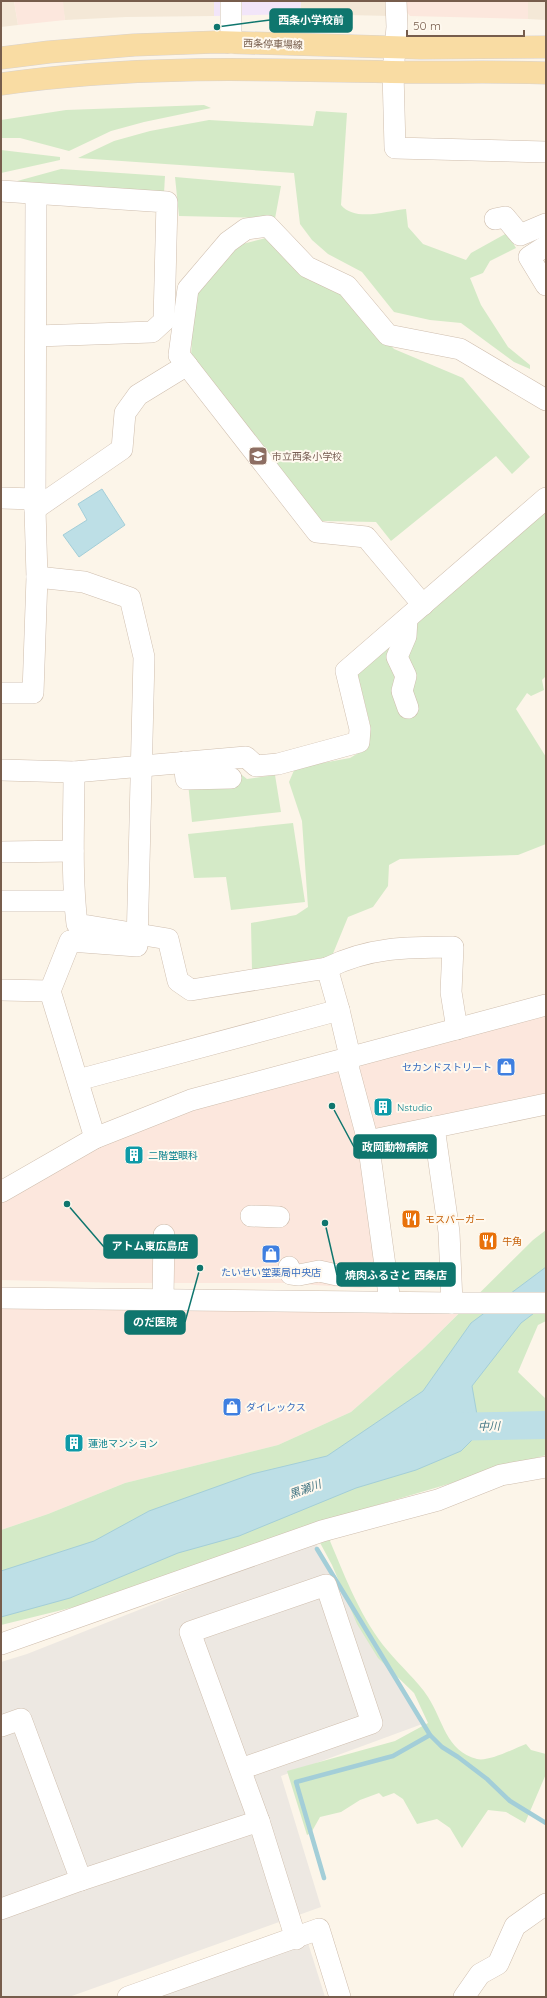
<svg xmlns="http://www.w3.org/2000/svg" width="547" height="1998" viewBox="0 0 547 1998" font-family="Quicksand,'Noto Sans JP',sans-serif">
<style>
.residential{fill:#f4e8d7}
.commercial{fill:#fce7dd}
.industrial{fill:#ede8e2}
.education{fill:#f2e5f9}
.green{fill:#d4eac7}
.water{fill:#bddfe6;stroke:#a3ced8}
.lines{fill:none;stroke-linecap:round;stroke-linejoin:round}
.stream{stroke:#a3ced8;stroke-width:4.5}
.river{stroke:#bddfe6;stroke-width:28}
.minor-casing{stroke:#cfbeae;stroke-width:22}
.major-casing{stroke:#d9d2cd;stroke-width:23}
.minor{stroke:#fff;stroke-width:21}
.major{stroke:#f9dca3;stroke-width:22}
.labels{text-anchor:middle;dominant-baseline:central;stroke-width:4;stroke-linejoin:round;paint-order:stroke}
.street-label{font-size:10px;fill:#775d4c;stroke:#fff9ef}
.education-label{font-size:10px;fill:#785e54;stroke:#fff9ef;text-anchor:start}
.shop-label{font-size:10px;fill:#366cbe;stroke:#fff9ef;text-anchor:end}
.culture-label{font-size:10px;fill:#0d838f;stroke:#fff9ef;text-anchor:start}
.food-label{font-size:10px;fill:#c56008;stroke:#fff9ef;text-anchor:start}
.water-label{font-size:11px;font-style:italic;fill:#437683;stroke:#fff9ef}
.leader{fill:none;stroke:#0f766e;stroke-width:1.5}
.callout-dot{fill:#0f766e;stroke:#fff9ef;stroke-width:1.5}
.callout{fill:#0f766e;stroke:#0f766e;stroke-width:1.5}
.callout-label{font-size:11px;text-anchor:middle;font-weight:bold;fill:#fff}
</style>
<rect width="100%" height="100%" fill="#fcf5e9"/>
<g class="residential">
<path d="M 1,1 L 14,1 L 18,25 L 1,27 Z"/>
<path d="M 62,1 L 214,1 L 214,16 L 126,17 L 65,20 Z"/>
<path d="M 301,1 L 391,1 L 391,16 L 300,14 Z"/>
<path d="M 528,1 L 546,1 L 546,20 L 528,19 Z"/>
</g>
<g class="commercial">
<path d="M 14,1 L 63,1 L 65,20 L 18,25 Z"/>
<path d="M 406,1 L 528,1 L 528,19 L 410,16 L 406,11 Z"/>
<path d="M 546,1012 L 546,1096 L 379,1133 L 371,1128 L 355,1073 L 363,1063 Z"/>
<path d="M 340,1072 L 356,1126 L 387,1286 L 359,1288 L 286,1283 L 123,1283 L 1,1280 L 1,1196 L 79,1151 L 253,1088 Z"/>
<path d="M 1,1305 L 334,1312 L 462,1310 L 423,1349 L 351,1412 L 278,1445 L 125,1483 L 48,1514 L 1,1530 Z"/>
</g>
<g class="industrial">
<path d="M 314,1541 L 425,1723 L 281,1776 L 321,1907 L 69,1997 L 1,1997 L 1,1662 L 27,1654 Z"/>
<path d="M 308,1943 L 325,1997 L 156,1997 Z"/>
</g>
<path class="education" d="M 214,1 L 301,1 L 300,14 L 214,16 Z"/>
<g class="green">
<path d="M 204,105 L 211,108 L 144,122 L 111,131 L 69,151 L 20,138 L 1,138 L 1,120 L 66,110 Z"/>
<path d="M 316,111 L 347,113 L 341,205 C 355,222 386,211 406,209 L 408,227 L 423,244 L 466,260 L 471,253 L 507,233 L 516,248 L 490,261 L 483,273 L 470,278 L 481,305 L 508,347 L 530,365 L 530,369 L 514,362 L 461,323 L 430,320 L 394,312 L 362,272 L 328,254 L 312,240 L 300,224 L 294,173 L 78,158 L 114,141 L 150,131 L 209,120 L 313,126 Z"/>
<path d="M 1,150 L 60,157 L 60,160 L 1,173 Z"/>
<path d="M 61,169 L 165,176 L 164,193 L 10,183 Z"/>
<path d="M 175,177 L 281,186 L 274,224 L 267,218 L 179,216 Z"/>
<path d="M 266,238 L 339,288 L 394,349 L 463,378 L 530,457 L 512,474 L 496,456 L 391,541 L 376,522 L 322,521 L 191,360 L 193,302 L 200,285 L 239,245 Z"/>
<path d="M 546,508 L 546,676 L 542,680 L 544,690 L 531,696 L 527,693 L 516,709 L 546,757 L 546,844 L 518,855 L 400,859 L 389,865 L 388,886 L 373,907 L 348,917 L 332,956 L 252,971 L 251,923 L 296,915 L 308,907 L 302,821 L 289,782 L 295,768 L 350,758 L 365,749 L 370,724 L 357,672 L 383,643 L 399,653 L 413,622 Z"/>
<path d="M 238,772 L 247,779 L 275,775 L 281,812 L 192,822 L 188,783 Z"/>
<path d="M 293,823 L 305,902 L 231,910 L 226,877 L 194,878 L 188,834 Z"/>
<path d="M 546,1230 L 546,1321 L 538,1325 L 518,1372 L 546,1399 L 546,1455 L 337,1517 L 188,1579 L 1,1625 L 1,1530 L 48,1514 L 125,1483 L 278,1445 L 351,1412 L 423,1349 L 533,1240 Z"/>
<path d="M 334,1535 L 330,1541 C 346,1579 361,1619 388,1651 C 401,1667 417,1680 428,1697 C 443,1720 446,1751 477,1759 C 489,1762 515,1748 526,1744 L 531,1750 L 546,1754 L 546,1774 L 525,1823 L 506,1812 L 488,1810 L 462,1848 L 450,1828 L 437,1819 L 417,1824 L 403,1799 L 394,1793 L 383,1797 L 379,1793 L 360,1800 L 341,1812 L 320,1817 L 311,1833 L 307,1835 L 287,1771 L 395,1741 L 428,1723 L 414,1693 L 378,1658 L 357,1624 L 332,1565 L 318,1539 Z"/>
</g>
<g class="water">
<path d="M 102,489 L 125,525 L 79,557 L 63,535 L 87,520 L 78,504 Z"/>
<path d="M 546,1267 L 546,1304 L 521,1323 L 472,1386 L 480,1432 L 461,1451 L 416,1470 L 356,1488 L 239,1536 L 178,1553 L 70,1598 L 1,1617 L 1,1571 L 94,1541 L 149,1511 L 252,1474 L 327,1456 L 423,1391 L 471,1323 Z"/>
</g>
<g class="lines">
<g class="stream">
<path d="M 317,1549 L 430,1735 L 442,1747 L 458,1757 L 487,1779 L 510,1801 L 546,1823"/>
<path d="M 324,1878 L 296,1782 L 393,1756 L 430,1735"/>
</g>
<path class="river" d="M 440,1427 L 546,1425"/>
<g class="minor-casing">
<g id="minor">
<path d="M 396,1 L 397,27 L 393,72 L 395,148 L 546,152"/>
<path d="M 231,2 L 231,43"/>
<path d="M 1,191 L 167,202 L 164,321 L 152,332 L 37,336"/>
<path d="M 495,219 L 505,217 L 520,235 L 546,224"/>
<path d="M 546,246 L 529,257 L 546,285"/>
<path d="M 1,498 L 36,499"/>
<path d="M 35,509 L 122,449 L 125,413 L 138,395 L 187,365"/>
<path d="M 37,577 L 84,582 L 130,598 L 144,657 L 137,946 L 70,941 L 50,991 L 95,1138"/>
<path d="M 423,605 L 366,537 L 317,532 L 179,355 L 188,289 L 228,242 L 246,229 L 268,226 L 307,267 L 347,286 L 388,335 L 460,349 L 546,400"/>
<path d="M 407,619 L 406,636 L 397,657 L 406,676 L 402,691 L 408,708"/>
<path d="M 1,693 L 33,693 L 37,577 L 35,509 L 36,194"/>
<path d="M 184,762 L 186,779 L 231,778"/>
<path d="M 1,770 L 74,772 L 246,757 L 256,766 L 278,764 L 359,742 L 360,729 L 346,671 L 546,498"/>
<path d="M 74,772 C 74,822 71,874 77,924 L 168,939 L 178,981 L 191,990 L 327,968 L 339,1010 L 348,1048 L 349,1070 L 368,1141 L 390,1302"/>
<path d="M 1,852 L 73,851"/>
<path d="M 1,901 L 74,901"/>
<path d="M 327,968 C 369,947 408,947 453,947 L 451,992 L 457,1029"/>
<path d="M 1,990 L 50,991"/>
<path d="M 78,1080 L 339,1010"/>
<path d="M 434,1127 L 449,1232 L 452,1303"/>
<path d="M 368,1141 L 546,1104"/>
<path d="M 1,1192 L 95,1138 L 191,1100 L 546,1005"/>
<path d="M 251,1216 L 279,1217"/>
<path d="M 289,1267 L 291,1274 L 299,1275 L 319,1271 L 337,1275 L 365,1273 L 386,1273"/>
<path d="M 1,1298 L 452,1303 L 546,1303"/>
<path d="M 163,1299 L 164,1235"/>
<path d="M 1,1644 L 322,1531 L 438,1500 L 501,1475 L 546,1467"/>
<path d="M 1,1726 L 21,1719 L 81,1880 L 1,1909"/>
<path d="M 241,1769 L 372,1723 L 326,1585 L 190,1632 L 259,1821"/>
<path d="M 81,1880 L 259,1821 L 296,1939"/>
<path d="M 128,1997 L 319,1929 L 340,1997"/>
<path d="M 464,1997 L 480,1974 L 498,1964 L 515,1926 L 546,1904"/>
</g>
</g>
<g class="major-casing">
<g id="major">
<path d="M 1,58 L 49,52 L 134,45 L 217,42 L 421,48 L 546,47"/>
<path d="M 1,84 C 131,65 261,69 391,72 C 443,73 494,71 546,73"/>
</g>
</g>
<use href="#minor" class="minor"/>
<use href="#major" class="major"/>
</g>
<defs>
<g id="school-square" transform="scale(1)"><rect x="-9" y="-9" width="18" height="18" rx="4" fill="#8d6e63" stroke="#fff9ef"/><path d="M0-5L7-2L0 1L-7-2ZM-4 1L0 2.5L4 1V4Q0 6-4 4Z" fill="#fff"/></g>
<g id="shop-square" transform="scale(1)"><rect x="-9" y="-9" width="18" height="18" rx="4" fill="#3f7fe0" stroke="#fff9ef"/><path d="M-5-2.5h2.3a2.7 3.5 0 0 1 5.4 0H5L5.5 6h-11ZM-1.5-2.5h3a1.5 2.3 0 0 0-3 0Z" fill="#fff"/></g>
<g id="building-square" transform="scale(1)"><rect x="-9" y="-9" width="18" height="18" rx="4" fill="#0f9aa8" stroke="#fff9ef"/><path d="M-4-6H4V6H1V3H-1V6H-4ZM-2.5-4.3h1.7v1.8h-1.7ZM.8-4.3h1.7v1.8H.8ZM-2.5-1h1.7V.8h-1.7ZM.8-1h1.7V.8H.8Z" fill="#fff"/></g>
<g id="restaurant-square" transform="scale(1)"><rect x="-9" y="-9" width="18" height="18" rx="4" fill="#e8710a" stroke="#fff9ef"/><path d="M-5-6h1v4h1v-4h1v4h1v-4h1v5L-1.5 .5V6h-2V.5L-5-1ZM5-6V6H3V1.5H1.5Q1.5-4 5-6Z" fill="#fff"/></g>
</defs>
<g fill-rule="evenodd">
<use href="#school-square" x="258" y="456"/>
<use href="#shop-square" x="506" y="1067"/>
<use href="#building-square" x="383" y="1107"/>
<use href="#building-square" x="134" y="1155"/>
<use href="#restaurant-square" x="411" y="1219"/>
<use href="#restaurant-square" x="488" y="1241"/>
<use href="#shop-square" x="271" y="1254"/>
<use href="#shop-square" x="232" y="1407"/>
<use href="#building-square" x="74" y="1443"/>
</g>
<g class="labels">
<g class="street-label">
<text transform="translate(273 44) rotate(2)">西条停車場線</text>
</g>
<g class="education-label">
<text x="272" y="456">市立西条小学校</text>
</g>
<g class="shop-label">
<text x="492" y="1067">セカンドストリート</text>
<text x="271" y="1272" text-anchor="middle">たいせい堂薬局中央店</text>
<text x="246" y="1407" text-anchor="start">ダイレックス</text>
</g>
<g class="culture-label">
<text x="397" y="1107">Nstudio</text>
<text x="148" y="1155">二階堂眼科</text>
<text x="88" y="1443">蓮池マンション</text>
</g>
<g class="food-label">
<text x="425" y="1219">モスバーガー</text>
<text x="502" y="1241">牛角</text>
</g>
<g class="water-label">
<text transform="translate(489 1426) rotate(-1)">中川</text>
<text transform="translate(305 1489) rotate(-20)">黒瀬川</text>
</g>
</g>
<path class="leader" d="M217 27L270 20M332 1106L354 1147M67 1204L104 1247M325 1223L337 1275M200 1268L185 1322"/>
<g class="callout-dot">
<circle cx="217" cy="27" r="4"/>
<circle cx="332" cy="1106" r="4"/>
<circle cx="67" cy="1204" r="4"/>
<circle cx="325" cy="1223" r="4"/>
<circle cx="200" cy="1268" r="4"/>
</g>
<g class="callout">
<rect x="270" y="9" width="82" height="23" rx="4"/>
<rect x="354" y="1135" width="82" height="23" rx="4"/>
<rect x="104" y="1235" width="93" height="23" rx="4"/>
<rect x="337" y="1263" width="118" height="23" rx="4"/>
<rect x="125" y="1311" width="60" height="23" rx="4"/>
</g>
<g class="callout-label">
<text x="311" y="24">西条小学校前</text>
<text x="395" y="1151">政岡動物病院</text>
<text x="150" y="1250">アトム東広島店</text>
<text x="396" y="1279">焼肉ふるさと 西条店</text>
<text x="155" y="1326">のだ医院</text>
</g>
<rect width="547" height="1998" fill="none" stroke="#775d4c" stroke-width="4"/>
<path d="M407 30v6h117v-6" fill="none" stroke="#775d4c" stroke-width="2"/>
<text x="413" y="30" font-size="12" fill="#775d4c" stroke="#fff9ef" stroke-width="3" paint-order="stroke">50 m</text>
</svg>
